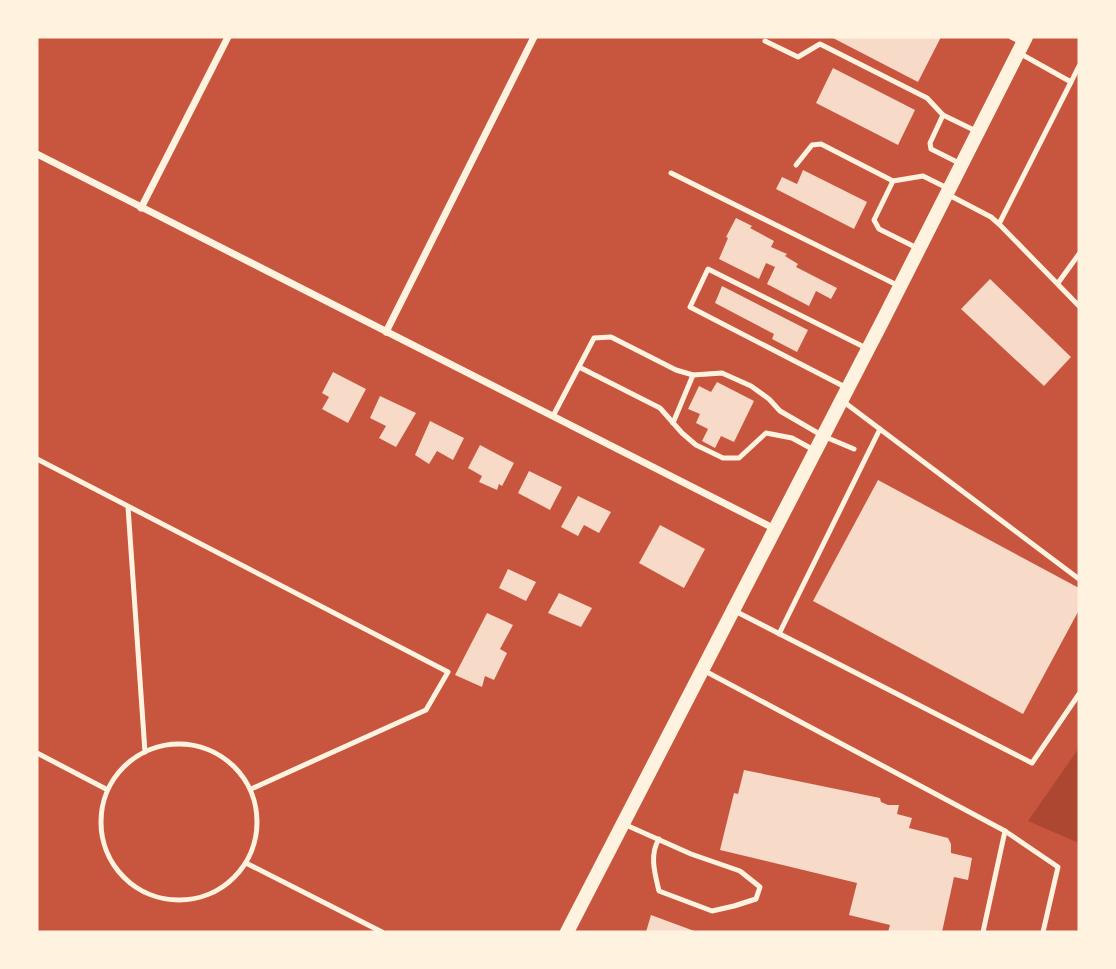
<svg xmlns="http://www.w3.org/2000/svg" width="1116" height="969" viewBox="0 0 1116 969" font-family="'Space Grotesk',sans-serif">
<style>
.green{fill:#ae4732}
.building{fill:#f7dbc8}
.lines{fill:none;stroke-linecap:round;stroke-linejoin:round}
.service{stroke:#fff3e0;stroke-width:5}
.minor{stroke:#fff3e0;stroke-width:7}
.secondary{stroke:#fff3e0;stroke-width:14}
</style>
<rect width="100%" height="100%" fill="#c8553d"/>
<path class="green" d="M 1079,748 L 1079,843 L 1028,821 Z"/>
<g class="building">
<path d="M 831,37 L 941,37 L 918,82 Z"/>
<path d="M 833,68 L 915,110 L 898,145 L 816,103 Z"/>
<path d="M 803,170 L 867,202 L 854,229 L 776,189 L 782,177 L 797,184 Z"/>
<path d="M 736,218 L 752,226 L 750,228 L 774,241 L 771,247 L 787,254 L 785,256 L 798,264 L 796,267 L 837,288 L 831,299 L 816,291 L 809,306 L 767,284 L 775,267 L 766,263 L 759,279 L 719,259 L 728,238 L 726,237 Z"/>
<path d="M 990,279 L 1071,357 L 1044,386 L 961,309 Z"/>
<path d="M 722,286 L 808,330 L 797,352 L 772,339 L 774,334 L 715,303 Z"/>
<path d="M 333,372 L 366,389 L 348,423 L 322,409 L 329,397 L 322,393 Z"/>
<path d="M 717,382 L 754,401 L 734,442 L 721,436 L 715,448 L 702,441 L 708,429 L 696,423 L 700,414 L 688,409 L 699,386 L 711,392 Z"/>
<path d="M 380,396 L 416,413 L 396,447 L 379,438 L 386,426 L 370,418 Z"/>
<path d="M 430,421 L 464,438 L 453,460 L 437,451 L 429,464 L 415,455 Z"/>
<path d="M 480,445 L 514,463 L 502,486 L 499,484 L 497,490 L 479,482 L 482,476 L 468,468 Z"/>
<path d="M 529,471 L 562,487 L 550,510 L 518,493 Z"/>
<path d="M 878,480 L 1079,588 L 1079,610 L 1023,714 L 813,601 Z"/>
<path d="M 578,496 L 611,512 L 599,533 L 584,525 L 578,536 L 561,527 Z"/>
<path d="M 660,525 L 705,549 L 684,588 L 639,563 Z"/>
<path d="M 508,569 L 536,582 L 526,601 L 499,588 Z"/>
<path d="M 559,593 L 592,608 L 581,627 L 548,613 Z"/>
<path d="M 487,613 L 513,625 L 500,649 L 507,653 L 494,680 L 485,676 L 482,687 L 455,675 Z"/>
<path d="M 744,770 L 880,798 L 881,802 L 888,805 L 899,805 L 897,814 L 912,818 L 909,828 L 948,838 L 951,844 L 951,853 L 972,858 L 968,880 L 954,877 L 942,932 L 888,932 L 890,925 L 849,915 L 857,883 L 720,850 L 734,793 L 738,794 Z"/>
<path d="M 651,915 L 697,932 L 646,932 Z"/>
</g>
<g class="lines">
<g class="service">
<path d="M 1011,37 L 1023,43"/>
<path d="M 765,41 L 798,57 L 820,44 L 927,98 L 943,115"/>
<path d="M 1021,54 L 1071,82 L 1079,66"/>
<path d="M 961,164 L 931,149 L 930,143 L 943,115 L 978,132"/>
<path d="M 796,165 L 812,145 L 821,144 L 893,181"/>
<path d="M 671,173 L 897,285"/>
<path d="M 947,194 L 991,217 L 999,224 L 1071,82"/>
<path d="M 999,224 L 1079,306"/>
<path d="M 919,249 L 879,229 L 874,220 L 893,181 L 923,176 L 949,189"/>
<path d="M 1058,283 L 1079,254"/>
<path d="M 579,367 L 660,408 L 682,433 L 696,445 L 723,458 L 739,458 L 766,433 L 792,438 L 814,450"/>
<path d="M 845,387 L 690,307 L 708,269 L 868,349"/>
<path d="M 844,402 L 1079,579"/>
<path d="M 553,416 L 594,338 L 611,337 L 676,370 L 693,375 L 722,373 L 751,386 L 769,399 L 780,411 L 799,422 L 823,436 L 854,449"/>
<path d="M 673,423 L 693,375"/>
<path d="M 37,459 L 448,672 L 426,710 L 251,789"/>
<path d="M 128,507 L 145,752"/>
<path d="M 733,610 L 1032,763 L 1079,694"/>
<path d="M 779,634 L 880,429"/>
<path d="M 703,670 L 1005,831 L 1058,867 L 1043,932"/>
<circle cx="179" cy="822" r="78"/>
<path d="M 37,753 L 106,789"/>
<path d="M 626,825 L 691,854 L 740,871 L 760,887 L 756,899 L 734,906 L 712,911 L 659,891 C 655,874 649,855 659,839"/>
<path d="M 246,863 L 382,932"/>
<path d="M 983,932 L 1005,831"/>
</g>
<g class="minor">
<path d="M 37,154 L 775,529"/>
<path d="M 141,208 L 228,37"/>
<path d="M 386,332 L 534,37"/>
</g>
<path class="secondary" d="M 567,932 L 883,320 L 1026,37"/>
</g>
<rect width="1116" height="969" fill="none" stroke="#fff3e0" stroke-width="77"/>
</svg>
